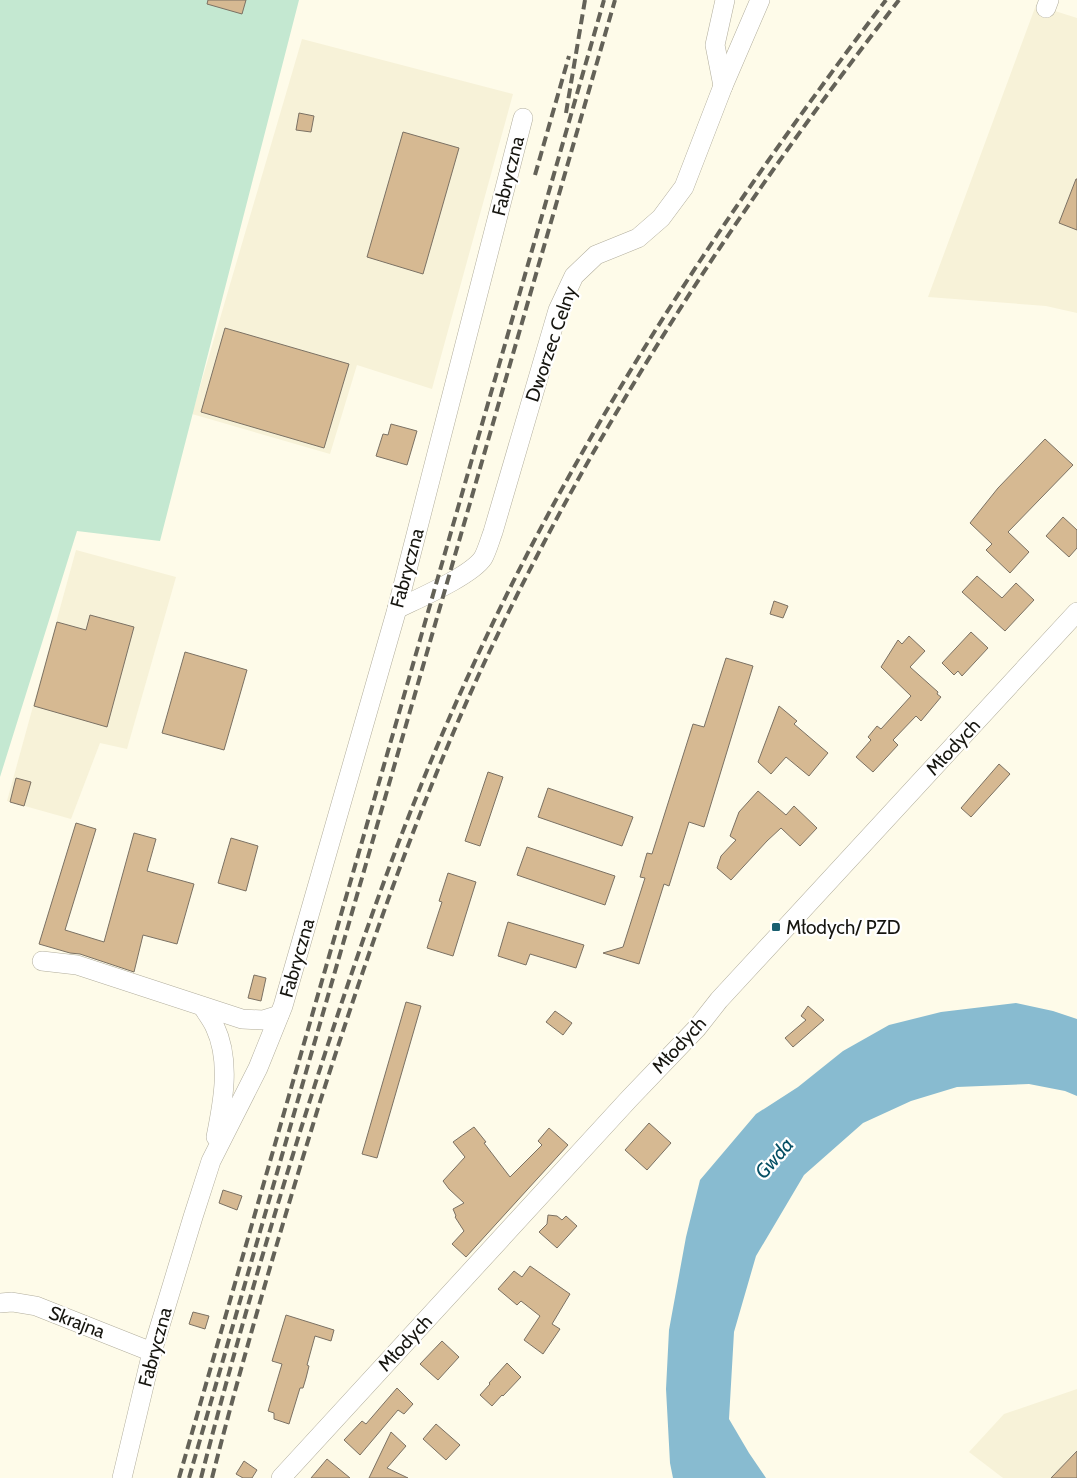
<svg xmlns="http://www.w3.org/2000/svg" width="1077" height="1478" viewBox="0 0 1077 1478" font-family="Cabin,sans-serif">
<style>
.built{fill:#f7f2d8}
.green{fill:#c4e8d1}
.water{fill:#88bbd0}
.building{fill:#d6b992;stroke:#7b7163}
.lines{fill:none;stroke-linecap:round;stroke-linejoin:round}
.minor-casing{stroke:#b1ad9c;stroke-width:20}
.minor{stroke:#fff;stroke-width:19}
.rail{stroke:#646258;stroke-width:4;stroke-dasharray:10 5;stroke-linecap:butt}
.poi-dot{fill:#195f70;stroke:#fff;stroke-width:2}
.labels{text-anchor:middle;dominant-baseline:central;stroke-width:4.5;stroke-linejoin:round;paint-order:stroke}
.street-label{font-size:19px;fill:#16150f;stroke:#fff}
.poi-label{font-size:19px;fill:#16150f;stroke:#fff;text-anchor:start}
.water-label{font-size:20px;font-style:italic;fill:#054f64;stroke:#fff}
</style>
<rect width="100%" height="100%" fill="#fefbe9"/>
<g class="built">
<path d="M 1036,5 L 1077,18 L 1077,313 L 1046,306 L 928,297 Z"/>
<path d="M 302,39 L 513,94 L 432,389 L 357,365 L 330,454 L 192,414 Z"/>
<path d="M 76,550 L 176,577 L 127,749 L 100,743 L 71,819 L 7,801 Z"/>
<path d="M 1077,1389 L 1077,1478 L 1003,1478 L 969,1452 L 1004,1414 Z"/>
</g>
<path class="green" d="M 0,0 L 299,0 L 160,541 L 77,531 L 0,777 Z"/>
<path class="water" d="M 1016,1003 L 1053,1011 L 1077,1019 L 1077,1096 L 1065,1091 L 1029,1084 L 957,1087 L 911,1101 L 863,1123 L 804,1175 L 756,1256 L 734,1332 L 729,1419 L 749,1453 L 766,1478 L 673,1478 L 670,1463 L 666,1389 L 669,1330 L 686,1237 L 700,1180 L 756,1114 L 798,1087 L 843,1051 L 889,1025 L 941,1012 Z"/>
<g class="building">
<path d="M 208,0 L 246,0 L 242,14 L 207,4 Z"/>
<path d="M 299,113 L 314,116 L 311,132 L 296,130 Z"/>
<path d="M 403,132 L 459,148 L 423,274 L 367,257 Z"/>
<path d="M 1076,179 L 1077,179 L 1077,230 L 1059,223 Z"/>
<path d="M 225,328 L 349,364 L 324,448 L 201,412 Z"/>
<path d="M 391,424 L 417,431 L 407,465 L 376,456 L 383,434 L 388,435 Z"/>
<path d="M 1045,439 L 1073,465 L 1008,532 L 1029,552 L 1010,573 L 986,550 L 992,544 L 970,523 L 998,488 Z"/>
<path d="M 1063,517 L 1077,530 L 1077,548 L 1069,557 L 1046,536 Z"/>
<path d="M 977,576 L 1002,598 L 1016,583 L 1034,600 L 1005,631 L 962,592 Z"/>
<path d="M 774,601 L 788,606 L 783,618 L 770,614 Z"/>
<path d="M 90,615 L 134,627 L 107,727 L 34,706 L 57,622 L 86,630 Z"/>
<path d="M 971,632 L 988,648 L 962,676 L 958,671 L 954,675 L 942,663 Z"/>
<path d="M 909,636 L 925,651 L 910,667 L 938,692 L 937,694 L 941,697 L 921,721 L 916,716 L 893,740 L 898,745 L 873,772 L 856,757 L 871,740 L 868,737 L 877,726 L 881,729 L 911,696 L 881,667 L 898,640 L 902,644 Z"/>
<path d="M 185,652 L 247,670 L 224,750 L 162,733 Z"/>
<path d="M 726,658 L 753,666 L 704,827 L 689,822 L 669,886 L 664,884 L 639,964 L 603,953 L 623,947 L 645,878 L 640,877 L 647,853 L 652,854 L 693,724 L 704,727 Z"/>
<path d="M 779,706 L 797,721 L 794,724 L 828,753 L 809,776 L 786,757 L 771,774 L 758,762 Z"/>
<path d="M 999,764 L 1010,774 L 971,817 L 961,808 Z"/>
<path d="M 488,772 L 503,777 L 480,846 L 465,841 Z"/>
<path d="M 16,778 L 31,782 L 24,806 L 10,802 Z"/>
<path d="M 548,788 L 633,817 L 622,846 L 538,817 Z"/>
<path d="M 758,791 L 786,815 L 794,806 L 817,828 L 800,846 L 781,828 L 767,841 L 731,880 L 717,868 L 721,856 L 736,840 L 730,836 L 739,812 Z"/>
<path d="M 76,823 L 96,829 L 65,930 L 104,942 L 134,833 L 156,839 L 147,871 L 194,884 L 177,944 L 143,935 L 134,972 L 80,954 L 70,953 L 39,944 Z"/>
<path d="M 231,838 L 258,846 L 246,891 L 218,883 Z"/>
<path d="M 527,847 L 615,876 L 605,905 L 517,875 Z"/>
<path d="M 448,873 L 476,882 L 453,956 L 427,948 L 442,902 L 439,901 Z"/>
<path d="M 508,922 L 584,945 L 576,968 L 530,954 L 526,965 L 498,956 Z"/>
<path d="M 254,975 L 266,978 L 261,1001 L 248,998 Z"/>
<path d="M 406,1002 L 421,1006 L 377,1158 L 362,1154 Z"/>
<path d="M 808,1006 L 824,1020 L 793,1047 L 785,1038 L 806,1020 L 801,1016 Z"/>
<path d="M 555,1011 L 572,1023 L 563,1035 L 546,1022 Z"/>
<path d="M 649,1123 L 671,1143 L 647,1170 L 625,1150 Z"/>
<path d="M 474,1127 L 486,1142 L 484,1143 L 510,1177 L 542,1145 L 538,1141 L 549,1128 L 568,1145 L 466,1257 L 452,1244 L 464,1231 L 455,1217 L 456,1216 L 453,1209 L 464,1203 L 449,1189 L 443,1181 L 465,1157 L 453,1142 Z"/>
<path d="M 223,1190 L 242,1196 L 237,1210 L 219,1203 Z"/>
<path d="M 548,1215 L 557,1216 L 562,1220 L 566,1216 L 577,1226 L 557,1248 L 539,1232 L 547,1224 Z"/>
<path d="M 530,1266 L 570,1294 L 552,1324 L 560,1329 L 543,1354 L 524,1340 L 540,1316 L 521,1301 L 517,1305 L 498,1289 L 514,1271 L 522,1277 Z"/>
<path d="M 193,1312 L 209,1316 L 205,1329 L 189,1324 Z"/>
<path d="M 286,1315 L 334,1330 L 331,1341 L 315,1336 L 307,1365 L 309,1366 L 306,1378 L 303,1388 L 300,1388 L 289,1424 L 274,1419 L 274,1413 L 268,1411 L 282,1364 L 272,1361 Z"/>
<path d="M 442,1341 L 459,1357 L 438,1380 L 420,1364 Z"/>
<path d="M 507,1363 L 521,1377 L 503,1396 L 502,1395 L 492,1406 L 480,1395 L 490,1384 L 489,1383 Z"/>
<path d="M 397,1388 L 413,1404 L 404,1414 L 398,1410 L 360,1455 L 344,1440 L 362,1421 L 366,1424 Z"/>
<path d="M 436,1424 L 460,1445 L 446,1460 L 423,1439 Z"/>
<path d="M 391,1432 L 406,1446 L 387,1468 L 408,1478 L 369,1478 Z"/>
<path d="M 1077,1451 L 1077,1478 L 1051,1478 Z"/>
<path d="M 327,1459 L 350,1478 L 311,1478 Z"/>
<path d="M 244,1461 L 257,1470 L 252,1478 L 243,1478 L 236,1474 Z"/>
</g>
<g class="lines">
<g class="minor-casing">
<g id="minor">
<path d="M 1046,8 L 1049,0"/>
<path d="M 723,86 L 715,45 L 725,0"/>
<path d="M 397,609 C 417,599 471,576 483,558 C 487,551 490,540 493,532 L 558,310 L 574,276 L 596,255 L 638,238 L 661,218 L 684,187 L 723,86 L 760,0"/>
<path d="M 42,961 L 77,965 L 242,1019 L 263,1020 L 279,1015"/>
<path d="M 203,1007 C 207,1014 212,1020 215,1027 C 231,1061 223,1102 216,1137"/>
<path d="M 0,1303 L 12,1302 L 36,1306 L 152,1352"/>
<path d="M 122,1478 L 152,1352 L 193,1217 L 211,1161 L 258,1068 L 283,1006 L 397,609 L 523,118"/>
<path d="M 281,1478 L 629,1099 L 697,1028 L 719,1000 L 1077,612"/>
</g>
</g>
<use href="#minor" class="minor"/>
<g class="rail">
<path d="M 566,113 L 585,0"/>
<path d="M 535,175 L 569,56"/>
<path d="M 179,1478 L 604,0"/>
<path d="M 189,1478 L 615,0"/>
<path d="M 201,1478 C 234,1350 271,1223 311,1097 C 357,953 406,810 470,672 C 579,432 726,210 886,0"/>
<path d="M 212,1478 C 244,1353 281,1228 319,1105 C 366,958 416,812 480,672 C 591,432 737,208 899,0"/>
</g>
</g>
<rect class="poi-dot" x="771" y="922" width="10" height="10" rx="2.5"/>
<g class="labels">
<g class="street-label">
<text transform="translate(508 176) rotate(-76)">Fabryczna</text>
<text transform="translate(551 344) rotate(-71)">Dworzec Celny</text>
<text transform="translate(407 568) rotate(-75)">Fabryczna</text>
<text transform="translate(953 747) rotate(-47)">Młodych</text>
<text transform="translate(297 958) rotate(-74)">Fabryczna</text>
<text transform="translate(679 1045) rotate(-47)">Młodych</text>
<text transform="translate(77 1322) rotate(21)">Skrajna</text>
<text transform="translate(405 1343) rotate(-47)">Młodych</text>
<text transform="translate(155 1347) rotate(-75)">Fabryczna</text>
</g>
<g class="poi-label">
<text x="786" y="927">Młodych/ PZD</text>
</g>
<g class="water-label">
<text transform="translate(774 1158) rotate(-49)">Gwda</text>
</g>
</g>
</svg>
